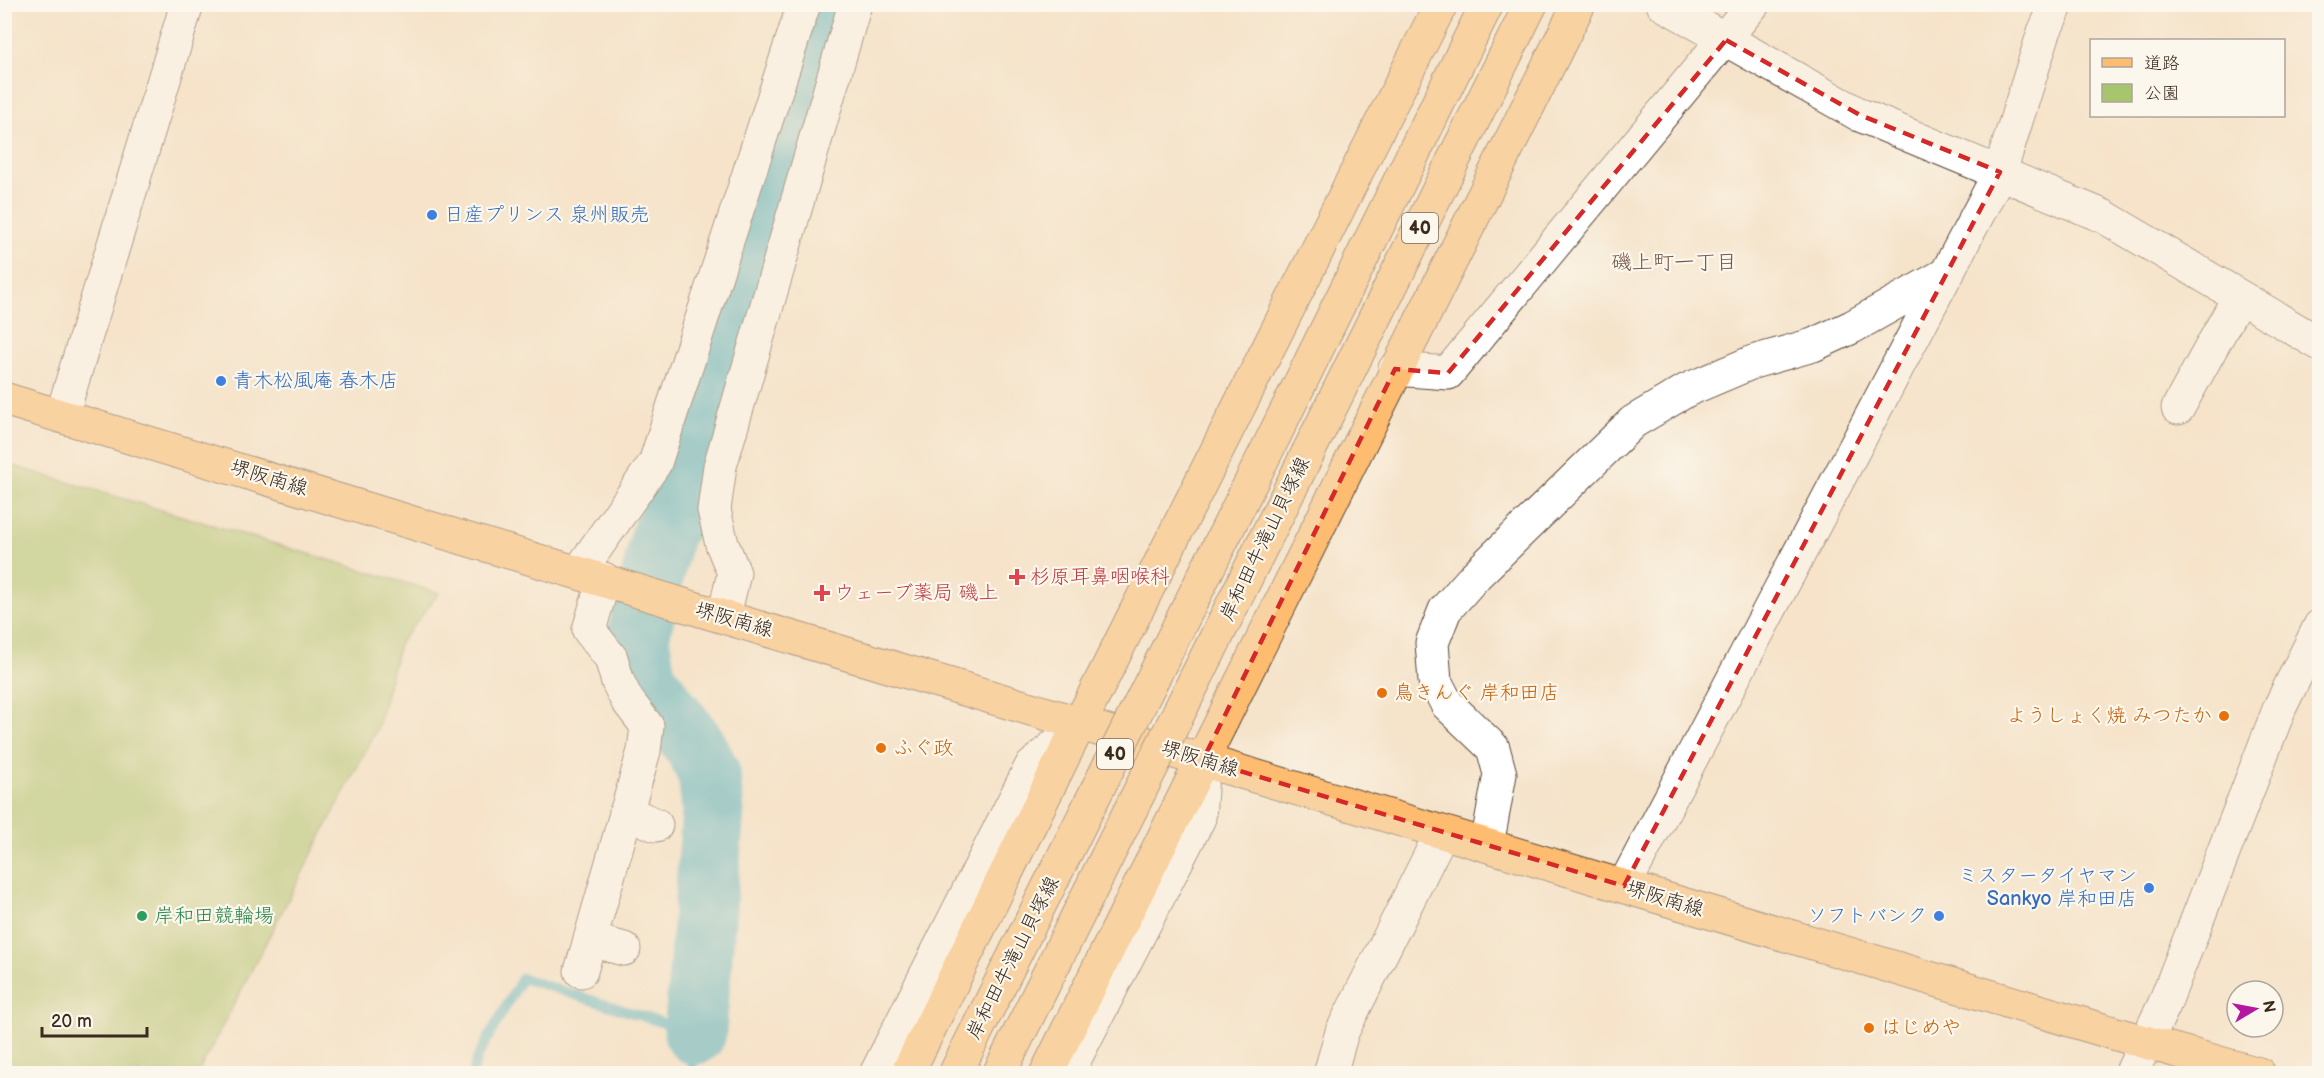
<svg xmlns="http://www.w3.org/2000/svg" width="2324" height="1078" viewBox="0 0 2324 1078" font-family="'Balsamiq Sans','Klee One',sans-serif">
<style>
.green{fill:#a7c56d;stroke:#717846;stroke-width:1.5}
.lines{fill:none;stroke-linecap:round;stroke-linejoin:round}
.stream{stroke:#47b0c6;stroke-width:10}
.river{stroke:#47b0c6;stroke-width:63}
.minor-casing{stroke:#574638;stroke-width:35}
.major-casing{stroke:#574638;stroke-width:35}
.minor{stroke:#fff;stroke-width:33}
.major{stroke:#fdbc70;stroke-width:33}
.major-bridge-casing{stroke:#574638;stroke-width:35;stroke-linecap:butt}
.major-bridge{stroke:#fdbc70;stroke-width:33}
.marked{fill:none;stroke:#d62828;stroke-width:4.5;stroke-dasharray:12 8;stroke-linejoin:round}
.shop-dot{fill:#3f7fe0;stroke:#fbf7ec;stroke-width:2}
.health-dot{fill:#e0444e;stroke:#fbf7ec;stroke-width:2}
.food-dot{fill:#e8710a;stroke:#fbf7ec;stroke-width:2}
.leisure-dot{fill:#2e9e5b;stroke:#fbf7ec;stroke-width:2}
.labels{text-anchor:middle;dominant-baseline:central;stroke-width:4.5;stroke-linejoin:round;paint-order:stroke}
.shield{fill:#fbf7ec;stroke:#75685c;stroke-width:1.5}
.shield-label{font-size:18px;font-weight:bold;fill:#3b2a1e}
.shop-label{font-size:20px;fill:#366cbe;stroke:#fbf7ec;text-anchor:start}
.street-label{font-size:20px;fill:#3b2a1e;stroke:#fbf7ec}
.health-label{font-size:20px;fill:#be3a42;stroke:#fbf7ec;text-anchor:start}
.food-label{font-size:20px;fill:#c56008;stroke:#fbf7ec;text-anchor:start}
.leisure-label{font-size:20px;fill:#27864d;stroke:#fbf7ec;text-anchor:start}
.neighbourhood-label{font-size:21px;fill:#735446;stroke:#fbf7ec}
</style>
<rect width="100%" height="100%" fill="#fbf7ec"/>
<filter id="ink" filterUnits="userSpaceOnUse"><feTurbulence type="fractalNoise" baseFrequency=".0167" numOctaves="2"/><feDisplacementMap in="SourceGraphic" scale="12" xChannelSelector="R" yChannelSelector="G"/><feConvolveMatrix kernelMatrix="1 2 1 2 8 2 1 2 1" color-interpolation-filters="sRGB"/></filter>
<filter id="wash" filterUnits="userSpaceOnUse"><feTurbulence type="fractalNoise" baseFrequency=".008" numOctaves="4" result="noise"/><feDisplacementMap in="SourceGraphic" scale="24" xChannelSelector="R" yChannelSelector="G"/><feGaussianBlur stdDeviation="1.35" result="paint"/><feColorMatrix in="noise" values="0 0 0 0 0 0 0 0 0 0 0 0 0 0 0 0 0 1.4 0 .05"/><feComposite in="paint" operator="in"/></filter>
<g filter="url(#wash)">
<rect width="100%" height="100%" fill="#f5e3ca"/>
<path class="green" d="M 4,463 L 439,593 L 399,644 L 377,729 L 198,1073 L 5,1073 Z"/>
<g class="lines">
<path class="stream" d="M 472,1074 L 478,1056 L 522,978 L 695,1033 L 692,1074"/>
<path class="river" d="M 695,1033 L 713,811 L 709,774 L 696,747 L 645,680 L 638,638 L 662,535 L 684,493 L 833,4"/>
</g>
</g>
<g filter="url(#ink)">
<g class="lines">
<g class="minor-casing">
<g id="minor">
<path d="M 1663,4 L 1860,115 L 2103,216 L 2320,344"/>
<path d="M 1395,369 L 1448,373 L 1753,4"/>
<path d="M 2178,408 L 2239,297"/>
<path d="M 62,415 L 187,4"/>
<path d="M 579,572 L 655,463 L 804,4"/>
<path d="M 724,616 L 734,573 L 722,544 L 714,510 L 720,466 L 855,4"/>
<path d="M 626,812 L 656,825"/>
<path d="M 1487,845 L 1500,774 L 1493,748 L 1447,704 L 1435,681 L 1432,643 L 1445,610 L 1476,575 L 1633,422 L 1687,390 L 1753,362 L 1813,345 L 1852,327 L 1948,273"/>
<path d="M 1624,886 L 2000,172 L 2044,32 L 2057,4"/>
<path d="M 590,940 L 624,949"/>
<path d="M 581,971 L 644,751 L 647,726 L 627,700 L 618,682 L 611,658 L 589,630 L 604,579"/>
<path d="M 876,1074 L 1031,767 L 1080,723"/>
<path d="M 1067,1074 L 1199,818 L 1203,760"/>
<path d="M 1330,1074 L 1342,1032 L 1442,832"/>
<path d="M 2131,1074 L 2164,1005 L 2280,707 L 2320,626"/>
</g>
</g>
<g class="major-casing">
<g id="major">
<path d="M 4,399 L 707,612 L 2113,1033 L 2259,1074"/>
<path d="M 1275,434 L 1487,4"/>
<path d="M 1309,451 L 1531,4"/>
<path d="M 907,1074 L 1080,723 L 1441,4"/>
<path d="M 1046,1074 L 1579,4"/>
</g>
</g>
<use href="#minor" class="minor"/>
<use href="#major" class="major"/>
<g class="major-bridge-casing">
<g id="major-bridge">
<path d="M 955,1074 L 1275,434"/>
<path d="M 999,1074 L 1309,451"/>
</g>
</g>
<use href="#major-bridge" class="major-bridge"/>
</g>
</g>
<path d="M0 0H2324V1078H0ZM 1726,40 L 1860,115 L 2000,172 L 1624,886 L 1203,760 L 1395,369 L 1448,373 Z" fill="#f5e3ca" fill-opacity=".55" fill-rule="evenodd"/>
<path class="marked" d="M 1726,40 L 1860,115 L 2000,172 L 1624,886 L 1203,760 L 1395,369 L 1448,373 Z"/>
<g class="shop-dot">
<circle cx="432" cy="215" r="6"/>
<circle cx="221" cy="381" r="6"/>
<circle cx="2149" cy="888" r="6"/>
<circle cx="1939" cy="916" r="6"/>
</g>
<g class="health-dot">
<path d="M1014 568h6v6h6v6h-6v6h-6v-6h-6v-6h6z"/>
<path d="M819 584h6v6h6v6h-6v6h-6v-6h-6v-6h6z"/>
</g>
<g class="food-dot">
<circle cx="1382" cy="693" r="6"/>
<circle cx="2224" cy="716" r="6"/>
<circle cx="881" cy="748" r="6"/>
<circle cx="1869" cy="1028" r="6"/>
</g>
<circle class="leisure-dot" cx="142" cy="916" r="6"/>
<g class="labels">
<g class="shield">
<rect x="1402" y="213" width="36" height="30" rx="4.5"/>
<rect x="1097" y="739" width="36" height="30" rx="4.5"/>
</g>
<g class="shield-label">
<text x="1420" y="228">40</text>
<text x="1115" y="754">40</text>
</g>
<g class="shop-label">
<text x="444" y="215">日産プリンス 泉州販売</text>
<text x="233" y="381">青木松風庵 春木店</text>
<text x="2137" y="876" text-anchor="end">ミスタータイヤマン<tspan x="2137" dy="23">Sankyo 岸和田店</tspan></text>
<text x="1927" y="916" text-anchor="end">ソフトバンク</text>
</g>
<g class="street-label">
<text transform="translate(269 478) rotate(17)">堺阪南線</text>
<text transform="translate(1265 539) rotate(-64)">岸和田牛滝山貝塚線</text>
<text transform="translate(734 620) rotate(16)">堺阪南線</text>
<text transform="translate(1200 759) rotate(17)">堺阪南線</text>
<text transform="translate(1665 899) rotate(17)">堺阪南線</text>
<text transform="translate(1013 958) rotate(-63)">岸和田牛滝山貝塚線</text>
</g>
<g class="health-label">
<text x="1030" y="577">杉原耳鼻咽喉科</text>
<text x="834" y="593">ウェーブ薬局 磯上</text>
</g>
<g class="food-label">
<text x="1394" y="693">鳥きんぐ 岸和田店</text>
<text x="2212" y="716" text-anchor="end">ようしょく焼 みつたか</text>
<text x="893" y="748">ふぐ政</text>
<text x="1881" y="1028">はじめや</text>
</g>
<g class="leisure-label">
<text x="154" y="916">岸和田競輪場</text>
</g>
<g class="neighbourhood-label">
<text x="1674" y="262">磯上町一丁目</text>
</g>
</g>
<rect width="2324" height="1078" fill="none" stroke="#fbf7ec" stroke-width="24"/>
<rect x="2090" y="39" width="195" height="78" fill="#fbf7ec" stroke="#aea59a" stroke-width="1.5"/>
<rect x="2102" y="58" width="30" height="9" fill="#fdbc70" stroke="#aea59a" stroke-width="1.5"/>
<text x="2144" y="69" font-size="18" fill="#3b2a1e">道路</text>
<rect x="2102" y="84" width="30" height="18" fill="#a7c56d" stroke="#aea59a" stroke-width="1.5"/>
<text x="2144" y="99" font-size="18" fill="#3b2a1e">公園</text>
<g transform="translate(2255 1009) rotate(80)"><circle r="28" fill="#fbf7ec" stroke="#aea59a" stroke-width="1.5"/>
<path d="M0-4.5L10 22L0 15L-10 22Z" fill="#b5179e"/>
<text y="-9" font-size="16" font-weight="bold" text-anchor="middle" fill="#3b2a1e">N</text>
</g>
<path d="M42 1027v9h105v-9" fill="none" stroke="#3b2a1e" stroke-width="3"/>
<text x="51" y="1027" font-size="18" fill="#3b2a1e" stroke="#fbf7ec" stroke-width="4.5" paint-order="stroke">20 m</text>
</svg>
